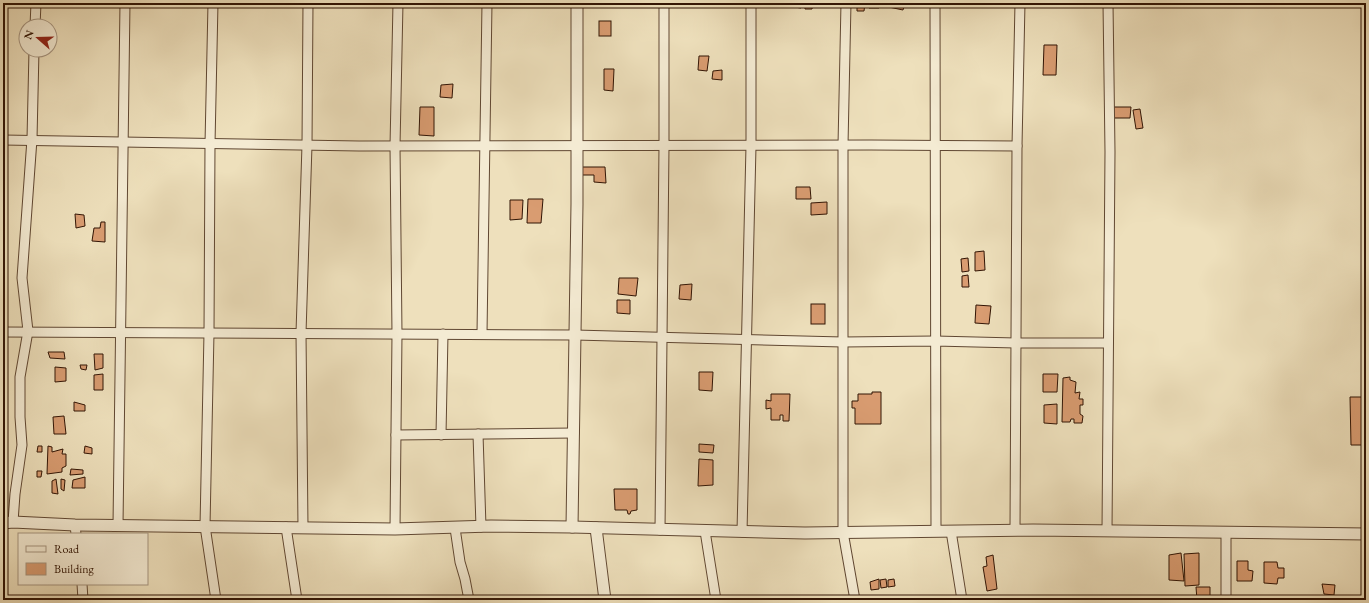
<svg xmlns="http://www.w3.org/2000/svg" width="1369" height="603" viewBox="0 0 1369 603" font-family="'EB Garamond',serif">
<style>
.building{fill:#d99c71;stroke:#311404}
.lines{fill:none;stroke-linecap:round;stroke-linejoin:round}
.minor-casing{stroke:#604732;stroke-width:11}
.tertiary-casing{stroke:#604732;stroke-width:13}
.minor{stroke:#f4ebd3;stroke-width:9}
.tertiary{stroke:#f4ebd3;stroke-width:11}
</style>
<rect width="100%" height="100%" fill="#eee0bc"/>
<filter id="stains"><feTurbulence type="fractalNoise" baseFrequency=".005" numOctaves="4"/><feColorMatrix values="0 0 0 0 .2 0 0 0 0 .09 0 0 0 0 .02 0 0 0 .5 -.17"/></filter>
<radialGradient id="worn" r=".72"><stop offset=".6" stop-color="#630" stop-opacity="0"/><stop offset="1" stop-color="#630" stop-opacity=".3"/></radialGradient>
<g class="building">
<path d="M 795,3 L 802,3 L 801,8 L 794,7 Z"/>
<path d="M 805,3 L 813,3 L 812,9 L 805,9 Z"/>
<path d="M 857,3 L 865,3 L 864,11 L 857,11 Z"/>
<path d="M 870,3 L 880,3 L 879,8 L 869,8 Z"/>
<path d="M 885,3 L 905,3 L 903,10 L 884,6 Z"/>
<path d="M 1362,3 L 1366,3 L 1366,28 L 1363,28 Z"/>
<rect x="599" y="21" width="12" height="15"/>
<path d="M 1044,45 L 1057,45 L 1056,75 L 1043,75 Z"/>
<path d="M 699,56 L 709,56 L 707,71 L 698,70 Z"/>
<path d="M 604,69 L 614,69 L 613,91 L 604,90 Z"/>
<path d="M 722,70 L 722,80 L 712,79 L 713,71 Z"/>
<path d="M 453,84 L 452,98 L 440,97 L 441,85 Z"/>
<path d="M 420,107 L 434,107 L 434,136 L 419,135 Z"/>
<path d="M 1113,107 L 1131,107 L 1130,118 L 1113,118 Z"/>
<path d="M 1140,109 L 1143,128 L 1136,129 L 1133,110 Z"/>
<path d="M 581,167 L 605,167 L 606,183 L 594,182 L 594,175 L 581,175 Z"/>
<path d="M 796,187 L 810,187 L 811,199 L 796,199 Z"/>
<path d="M 528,199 L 543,199 L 541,223 L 527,223 Z"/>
<path d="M 510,200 L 523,200 L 522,219 L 510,220 Z"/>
<path d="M 827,202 L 827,214 L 811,215 L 811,203 Z"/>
<path d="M 75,214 L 84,215 L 85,226 L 76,228 Z"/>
<path d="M 101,222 L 105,222 L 105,242 L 92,241 L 94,228 L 100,228 Z"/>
<path d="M 984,251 L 985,270 L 975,271 L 975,252 Z"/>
<path d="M 968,258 L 969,271 L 962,272 L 961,259 Z"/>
<path d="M 968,275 L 969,287 L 962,287 L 962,276 Z"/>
<path d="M 619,278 L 638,278 L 636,296 L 618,294 Z"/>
<path d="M 692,284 L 691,300 L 679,299 L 680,285 Z"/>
<path d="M 617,300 L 630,300 L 630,314 L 617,313 Z"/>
<rect x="811" y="304" width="14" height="20"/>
<path d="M 976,305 L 991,306 L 989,324 L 975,323 Z"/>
<path d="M 48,352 L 64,352 L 65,359 L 50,358 Z"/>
<path d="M 94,354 L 103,354 L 103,368 L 95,370 Z"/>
<path d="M 80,365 L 87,365 L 86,370 L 81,369 Z"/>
<path d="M 55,367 L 66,368 L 66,381 L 55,382 Z"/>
<path d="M 699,372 L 713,372 L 712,391 L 699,390 Z"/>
<path d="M 103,374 L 103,390 L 94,390 L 94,375 Z"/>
<path d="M 1043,374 L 1058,374 L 1057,392 L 1043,392 Z"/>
<path d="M 1070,377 L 1070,380 L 1076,382 L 1075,393 L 1080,392 L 1079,399 L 1083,399 L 1083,405 L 1080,405 L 1080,414 L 1083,416 L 1082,423 L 1074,423 L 1074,419 L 1071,419 L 1070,422 L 1062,422 L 1063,378 Z"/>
<path d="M 872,392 L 881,392 L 881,424 L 855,424 L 855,408 L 852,408 L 852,401 L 858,401 L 858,394 L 872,394 Z"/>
<path d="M 771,394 L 790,394 L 789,421 L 783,421 L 783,415 L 780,415 L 780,420 L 771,420 L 771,408 L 766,409 L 766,400 L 771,401 Z"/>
<path d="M 1350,397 L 1366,397 L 1366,445 L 1351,445 Z"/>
<path d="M 74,402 L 85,405 L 85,411 L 74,411 Z"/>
<path d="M 1057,404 L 1057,424 L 1044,423 L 1044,405 Z"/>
<path d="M 64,416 L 66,434 L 54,434 L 53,417 Z"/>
<path d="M 699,444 L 714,445 L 713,453 L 699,452 Z"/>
<path d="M 38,446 L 42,446 L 42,452 L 37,452 Z"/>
<path d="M 48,446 L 52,447 L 52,452 L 63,449 L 62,454 L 66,454 L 66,466 L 62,468 L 62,472 L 47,474 Z"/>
<path d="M 85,446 L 92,448 L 92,454 L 84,453 Z"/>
<path d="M 699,459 L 713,460 L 713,485 L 698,486 Z"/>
<path d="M 71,469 L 83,470 L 83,474 L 70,475 Z"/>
<path d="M 37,471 L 42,471 L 41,477 L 37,477 Z"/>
<path d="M 85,477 L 85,488 L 72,488 L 73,480 Z"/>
<path d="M 56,479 L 58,494 L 52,493 L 52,481 Z"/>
<path d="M 61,479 L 65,480 L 64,491 L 61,489 Z"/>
<path d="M 614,489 L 637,489 L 637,510 L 631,511 L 630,514 L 628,514 L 627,510 L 615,510 Z"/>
<path d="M 1181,553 L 1184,581 L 1169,580 L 1169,555 Z"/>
<path d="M 1199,553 L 1199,585 L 1185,586 L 1184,554 Z"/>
<path d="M 993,555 L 997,589 L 987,591 L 983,567 L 987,566 L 986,557 Z"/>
<path d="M 1237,561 L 1248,561 L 1248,570 L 1253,571 L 1252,581 L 1237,581 Z"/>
<path d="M 1264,562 L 1277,562 L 1278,568 L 1284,568 L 1284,578 L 1278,578 L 1277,584 L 1264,583 Z"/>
<path d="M 879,579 L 879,589 L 871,590 L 870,582 Z"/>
<path d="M 886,579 L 887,587 L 881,588 L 880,580 Z"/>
<path d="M 894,579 L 895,586 L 888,587 L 888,580 Z"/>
<path d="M 1322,584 L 1335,585 L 1334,595 L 1324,594 Z"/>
<path d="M 1196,587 L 1210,587 L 1210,600 L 1197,600 Z"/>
</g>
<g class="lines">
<g class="minor-casing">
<g id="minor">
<path d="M 213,3 L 210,144 L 209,333 L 205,526 L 216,600"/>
<path d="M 846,3 L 843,145 L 843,532 L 855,600"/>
<path d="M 935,3 L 936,531"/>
<path d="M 35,26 L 36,3"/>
<path d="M 3,140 L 359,146 L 871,145 L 1017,146"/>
<path d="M 3,332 L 575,335 L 843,342 L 935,341 L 1016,343 L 1108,343"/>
<path d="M 482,334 L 487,3"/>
<path d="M 478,434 L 481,527"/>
<path d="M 396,435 L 574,433"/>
<path d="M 441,435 L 443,334"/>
<path d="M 13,522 L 15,494 L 22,445 L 20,417 L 20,377 L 28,331 L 22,278 L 32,139 L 34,50"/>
<path d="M 75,525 L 76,534"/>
<path d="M 118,525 L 125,3"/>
<path d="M 286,527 L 297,600"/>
<path d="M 303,528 L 301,333 L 307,145 L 308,3"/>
<path d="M 455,528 L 460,562 L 465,579 L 469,600"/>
<path d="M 395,529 L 397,334 L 395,146 L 398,3"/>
<path d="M 660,530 L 664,146 L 664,3"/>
<path d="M 1015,530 L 1017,146 L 1020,3"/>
<path d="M 705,531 L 716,600"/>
<path d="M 951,531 L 962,600"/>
<path d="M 1107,531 L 1110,152 L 1108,3"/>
<path d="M 742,532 L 751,146 L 751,3"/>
<path d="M 82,584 L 83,600"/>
<path d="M 1226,600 L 1226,532"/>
</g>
</g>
<g class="tertiary-casing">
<g id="tertiary">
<path d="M 3,523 L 13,522 L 75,525 L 395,529 L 491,526 L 572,527 L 805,533 L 1033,530 L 1366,534"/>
<path d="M 572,527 L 577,204 L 577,3"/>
<path d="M 596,528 L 605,600"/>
</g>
</g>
<use href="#minor" class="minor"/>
<use href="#tertiary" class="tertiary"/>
</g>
<rect width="1369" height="603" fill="none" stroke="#eee0bc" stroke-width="16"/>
<rect x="4" y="4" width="1361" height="595" fill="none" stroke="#311404" stroke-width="2"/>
<rect x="8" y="8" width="1353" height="587" fill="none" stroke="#311404"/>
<rect x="18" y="533" width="130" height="52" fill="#f4ebd3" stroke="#a69580"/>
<rect x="26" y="546" width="20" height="6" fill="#f4ebd3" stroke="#a69580"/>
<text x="54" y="553" font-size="12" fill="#311404">Road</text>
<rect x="26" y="563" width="20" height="12" fill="#d99c71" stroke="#a69580"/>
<text x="54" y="573" font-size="12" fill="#311404">Building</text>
<g transform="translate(38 38) rotate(290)"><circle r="19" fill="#f4ebd3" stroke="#a69580"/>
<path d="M0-3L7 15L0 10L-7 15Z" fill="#8f2418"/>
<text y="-6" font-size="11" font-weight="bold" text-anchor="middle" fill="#311404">N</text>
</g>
<rect width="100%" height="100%" filter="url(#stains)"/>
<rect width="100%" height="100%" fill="url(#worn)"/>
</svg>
